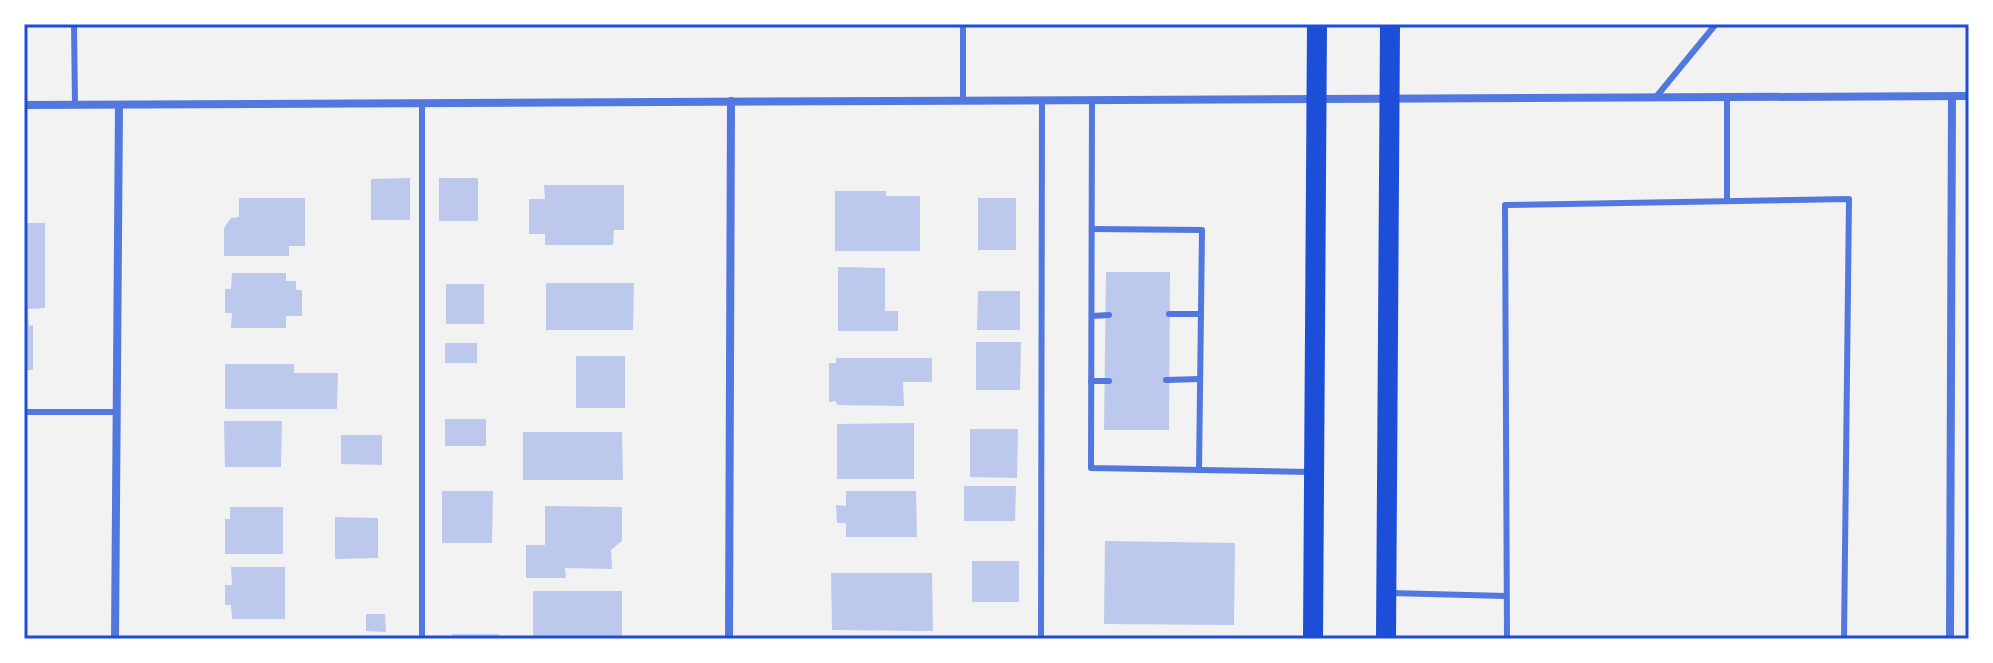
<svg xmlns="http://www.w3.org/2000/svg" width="1993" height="663" viewBox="0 0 1993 663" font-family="'PT Sans Narrow',sans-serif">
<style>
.building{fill:#bdc9ec}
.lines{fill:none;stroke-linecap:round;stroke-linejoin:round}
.service{stroke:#5277de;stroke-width:6}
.minor{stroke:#5277de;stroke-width:8}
.primary{stroke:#1d4ed8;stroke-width:20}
.neatline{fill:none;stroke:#1d4ed8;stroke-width:3}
</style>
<rect width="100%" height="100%" fill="#f2f2f2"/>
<g class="building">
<path d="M 410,178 L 410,220 L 371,220 L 371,179 Z"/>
<rect x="439" y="178" width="39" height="43"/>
<path d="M 544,185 L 624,185 L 624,230 L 614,230 L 613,245 L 545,245 L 545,234 L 529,234 L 529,199 L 545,199 Z"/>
<path d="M 835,191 L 886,191 L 886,196 L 920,196 L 920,251 L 835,251 Z"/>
<path d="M 239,198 L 305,198 L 305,246 L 289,246 L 289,256 L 224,256 L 224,228 L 231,218 L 239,217 Z"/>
<rect x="978" y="198" width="38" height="52"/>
<path d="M 24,223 L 45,223 L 45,308 L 28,309 L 29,326 L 33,325 L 33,370 L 24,370 Z"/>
<path d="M 838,267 L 885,268 L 885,311 L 898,311 L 898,331 L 838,331 Z"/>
<path d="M 1106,272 L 1170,272 L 1169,430 L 1104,430 Z"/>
<path d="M 232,273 L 286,273 L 286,281 L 296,281 L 296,290 L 302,290 L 302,316 L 286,316 L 286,328 L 231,328 L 232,313 L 225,313 L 225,289 L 231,289 Z"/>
<path d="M 546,283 L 634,283 L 633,330 L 546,330 Z"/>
<rect x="446" y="284" width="38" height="40"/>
<path d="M 978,291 L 1020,291 L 1020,330 L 977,330 Z"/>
<path d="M 976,342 L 1021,342 L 1020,390 L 976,390 Z"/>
<rect x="445" y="343" width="32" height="20"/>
<rect x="576" y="356" width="49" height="52"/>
<path d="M 836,358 L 932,358 L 932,382 L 903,382 L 904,406 L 837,405 L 836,401 L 829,402 L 829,363 L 836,363 Z"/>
<path d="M 225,364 L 294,364 L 294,373 L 338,373 L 337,409 L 225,409 Z"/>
<rect x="445" y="419" width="41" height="27"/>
<path d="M 224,421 L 282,421 L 281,467 L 225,467 Z"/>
<path d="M 914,423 L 914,479 L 837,479 L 837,424 Z"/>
<path d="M 970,429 L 1018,429 L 1017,478 L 970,477 Z"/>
<path d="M 523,432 L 622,432 L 623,480 L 523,480 Z"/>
<path d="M 341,435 L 382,435 L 382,465 L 341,464 Z"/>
<path d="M 964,486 L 1016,486 L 1015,521 L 964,521 Z"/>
<path d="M 442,491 L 493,491 L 492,543 L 442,543 Z"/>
<path d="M 846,491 L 916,491 L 917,537 L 846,537 L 846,523 L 837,523 L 836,505 L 846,506 Z"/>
<path d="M 545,506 L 622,507 L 622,541 L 611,550 L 612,569 L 565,568 L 566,578 L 526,578 L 526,545 L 545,545 Z"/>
<path d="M 230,507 L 283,507 L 283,554 L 225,554 L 225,519 L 230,519 Z"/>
<path d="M 335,517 L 378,518 L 378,558 L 335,559 Z"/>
<path d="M 1105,541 L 1235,543 L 1234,625 L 1104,624 Z"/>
<rect x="972" y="561" width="47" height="41"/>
<path d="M 231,567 L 285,567 L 285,619 L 232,619 L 231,605 L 225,605 L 225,585 L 232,585 Z"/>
<path d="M 831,573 L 932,573 L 933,631 L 832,630 Z"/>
<rect x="533" y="591" width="89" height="48"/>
<path d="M 366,614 L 385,614 L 386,632 L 366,631 Z"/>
<rect x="452" y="634" width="47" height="5"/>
</g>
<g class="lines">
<g class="service">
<path d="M 74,24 L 75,105"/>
<path d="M 963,24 L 963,100"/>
<path d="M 1656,97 L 1716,24"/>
<path d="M 1092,100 L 1091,468 L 1311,472"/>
<path d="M 422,103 L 422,639"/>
<path d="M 1727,201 L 1727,97"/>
<path d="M 1092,229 L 1202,230 L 1199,470"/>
<path d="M 1169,314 L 1201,314"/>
<path d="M 1092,316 L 1109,315"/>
<path d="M 1166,380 L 1200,379"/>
<path d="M 1091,381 L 1109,381"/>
<path d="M 24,412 L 117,412"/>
<path d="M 1390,593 L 1506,596"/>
<path d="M 1041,639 L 1042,100"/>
<path d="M 1507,639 L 1505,205 L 1849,199 L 1844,639"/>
</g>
<g class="minor">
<path d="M 24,105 L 1969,96"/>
<path d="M 115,639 L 119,105"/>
<path d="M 729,639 L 731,101"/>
<path d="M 1950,639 L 1952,96"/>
</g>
<g class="primary">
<path d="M 1313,639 L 1317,24"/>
<path d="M 1386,639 L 1390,24"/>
</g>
</g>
<rect width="1993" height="663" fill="none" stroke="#ffffff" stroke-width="52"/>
<rect x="26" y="26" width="1941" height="611" class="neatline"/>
</svg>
